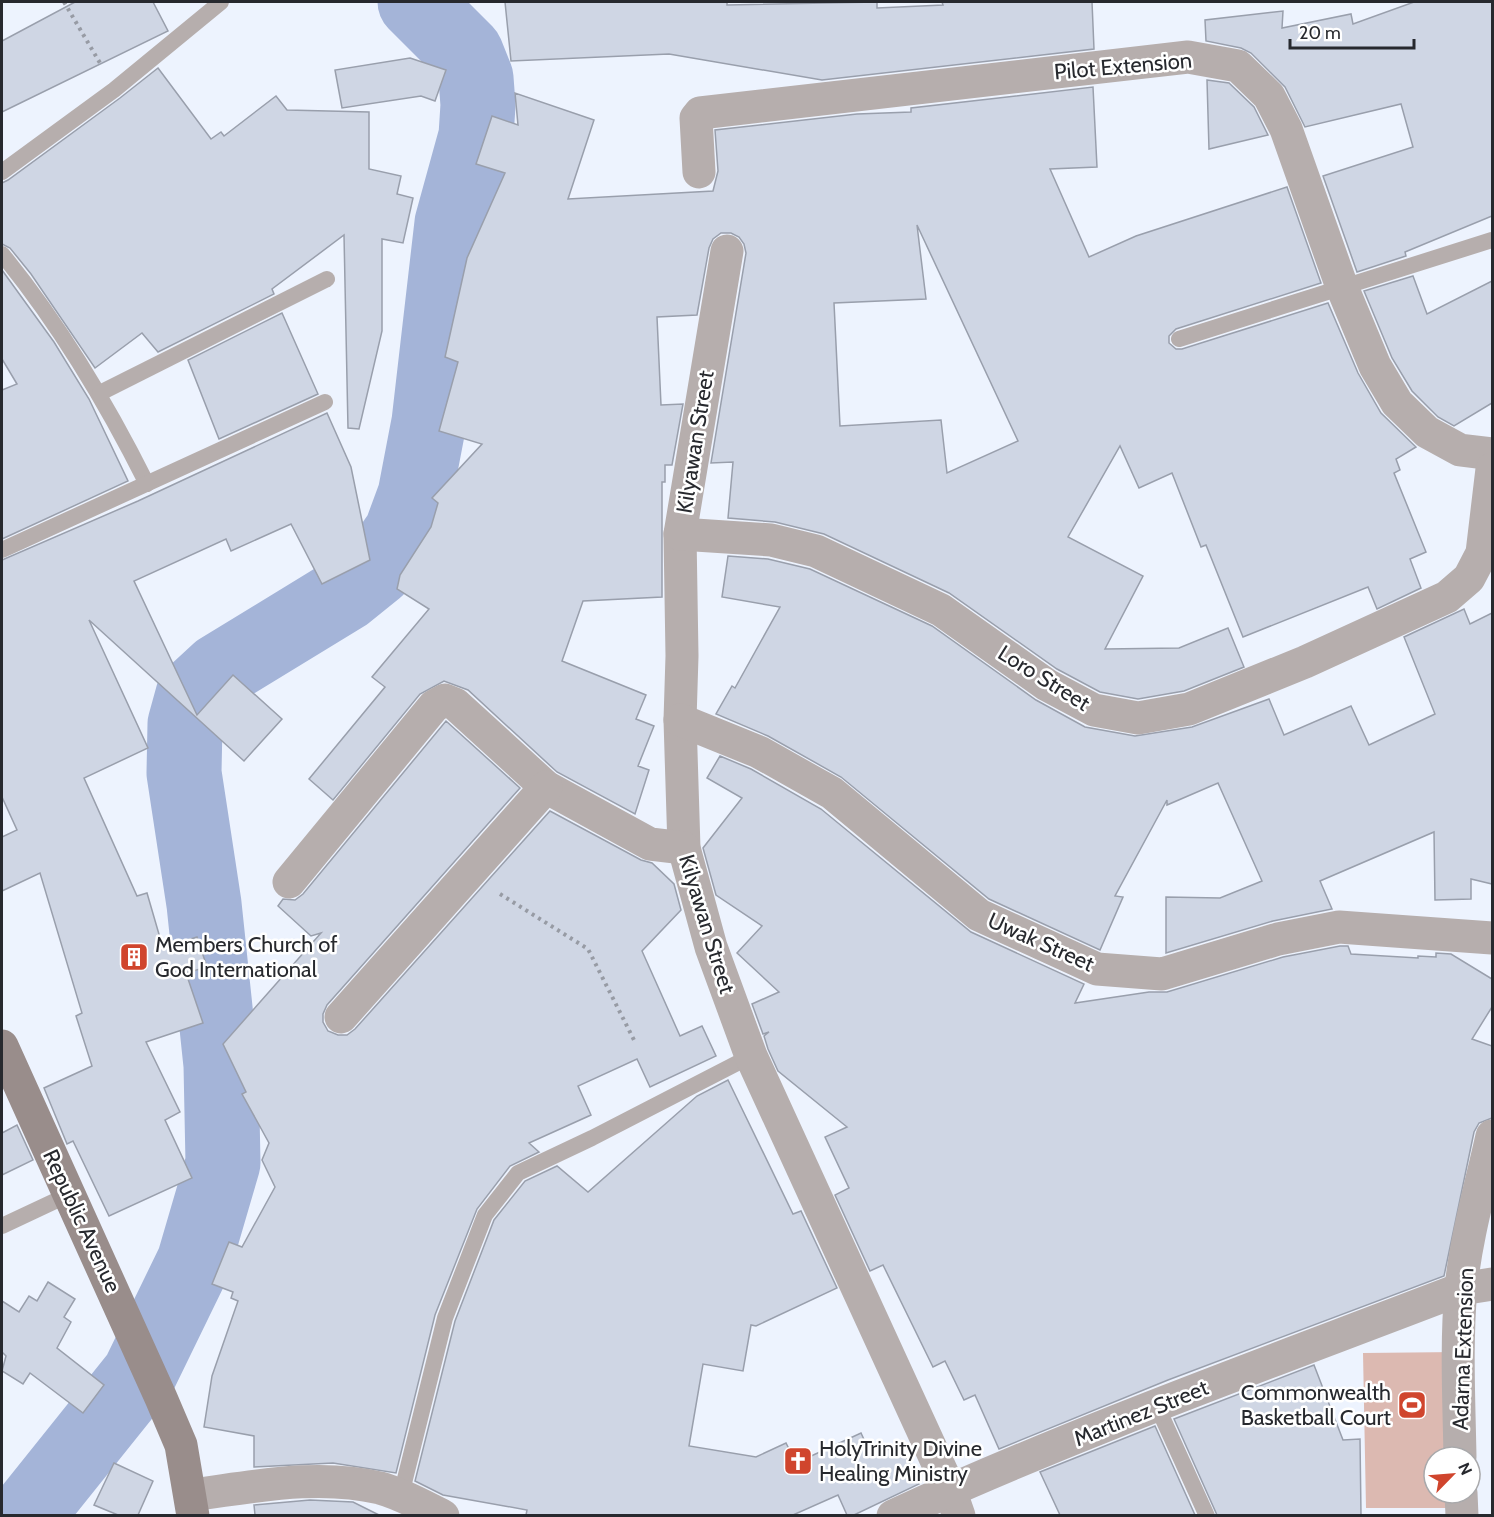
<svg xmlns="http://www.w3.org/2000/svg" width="1494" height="1517" viewBox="0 0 1494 1517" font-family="Cabin,sans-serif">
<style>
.green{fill:#dcb9b1}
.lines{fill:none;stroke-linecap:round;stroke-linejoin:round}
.river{stroke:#a4b4d8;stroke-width:75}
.building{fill:#cfd6e4;stroke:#999fac;stroke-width:1.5;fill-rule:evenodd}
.path{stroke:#979ba4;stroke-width:4;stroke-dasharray:3 4.5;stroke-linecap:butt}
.lane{stroke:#b6aead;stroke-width:16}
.street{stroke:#b6aead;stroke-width:33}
.secondary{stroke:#998d8b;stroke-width:33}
.labels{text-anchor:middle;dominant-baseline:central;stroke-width:5;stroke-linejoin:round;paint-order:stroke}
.street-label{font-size:22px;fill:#27292e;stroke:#fff}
.poi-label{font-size:22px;fill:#27292e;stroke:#fff;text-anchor:start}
</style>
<rect width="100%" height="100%" fill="#edf3fe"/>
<path class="green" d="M 1458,1352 L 1460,1457 L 1434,1457 L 1434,1493 L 1461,1493 L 1461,1508 L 1366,1508 L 1363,1353 Z"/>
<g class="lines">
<path class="river" d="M 26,1516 L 139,1375 L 194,1262 L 223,1163 L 221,1065 L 204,904 L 184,773 L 185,724 L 193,695 L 219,671 L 345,594 L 376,569 L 401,533 L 415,495 L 429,422 L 452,223 L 476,136 L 478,105 L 476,78 L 466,53 L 415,2"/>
</g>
<g class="building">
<path d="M 75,2 L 153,2 L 168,31 L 2,112 L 2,41 Z"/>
<path d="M 505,2 L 727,2 L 727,5 L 877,2 L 877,8 L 943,5 L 942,2 L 1092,2 L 1094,49 L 822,80 L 669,54 L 511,61 Z"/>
<path d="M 1414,2 L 1492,2 L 1492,216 L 1405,252 L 1406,256 L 1357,272 L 1323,176 L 1413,147 L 1401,104 L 1305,127 L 1285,87 L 1251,53 L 1241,48 L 1206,41 L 1205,20 L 1283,11 L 1282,28 L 1351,14 L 1353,24 Z"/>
<path d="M 410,58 L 446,70 L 435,101 L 421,96 L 342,108 L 335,70 Z"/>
<path d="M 158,68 L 211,139 L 221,132 L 224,136 L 276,96 L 287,110 L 369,112 L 369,169 L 401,176 L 397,194 L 413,198 L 403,243 L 382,239 L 382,331 L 359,429 L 348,428 L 344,235 L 272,289 L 274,294 L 158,352 L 142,333 L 95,368 L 31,274 L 10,248 L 2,244 L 2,183 L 8,180 L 120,98 Z"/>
<path d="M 1207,80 L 1229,83 L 1254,107 L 1268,135 L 1209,149 Z"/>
<path d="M 1093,87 L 1097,167 L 1050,169 L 1089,257 L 1136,236 L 1287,187 L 1321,283 L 1176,329 L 1169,336 L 1169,343 L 1176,349 L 1182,349 L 1328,303 L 1358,373 L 1381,413 L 1416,447 L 1396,459 L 1400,470 L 1394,473 L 1426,552 L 1410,559 L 1421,588 L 1377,609 L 1368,587 L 1243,637 L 1206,545 L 1201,547 L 1172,473 L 1139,488 L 1120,446 L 1068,537 L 1143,576 L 1105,649 L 1179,648 L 1228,628 L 1244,667 L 1184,691 L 1138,699 L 1100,692 L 1057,669 L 949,593 L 824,534 L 775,522 L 728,518 L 733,462 L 711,463 L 746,253 L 744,244 L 739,237 L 731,233 L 721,233 L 713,239 L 709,248 L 697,315 L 657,317 L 661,405 L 683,404 L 672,465 L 665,465 L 665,482 L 662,482 L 662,597 L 583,601 L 562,661 L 646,695 L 636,719 L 654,726 L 638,766 L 649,770 L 635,814 L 557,772 L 468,690 L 444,681 L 420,694 L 333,800 L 309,779 L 385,687 L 372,677 L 429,609 L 397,589 L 400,575 L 431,527 L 438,503 L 432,498 L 482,444 L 439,431 L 458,362 L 445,357 L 467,258 L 505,173 L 476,164 L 492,116 L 518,125 L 515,93 L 594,120 L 568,199 L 713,191 L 718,171 L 715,130 L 857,114 L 911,112 L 911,108 ZM 917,225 L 1018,441 L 947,473 L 941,420 L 840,426 L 834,303 L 926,299 Z"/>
<path d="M 2,270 L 54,342 L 89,399 L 128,481 L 2,539 L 2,390 L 17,384 L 2,359 Z"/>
<path d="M 1413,276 L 1427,314 L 1492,281 L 1492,403 L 1454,426 L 1438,417 L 1412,391 L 1392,358 L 1364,291 Z"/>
<path d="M 282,313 L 318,394 L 219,439 L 188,360 Z"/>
<path d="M 327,413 L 351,467 L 370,560 L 322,584 L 291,524 L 231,551 L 226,539 L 134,581 L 197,715 L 233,675 L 282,719 L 244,761 L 89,620 L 148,748 L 84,778 L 137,896 L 147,893 L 163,948 L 197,937 L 207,967 L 186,973 L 203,1023 L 146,1042 L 180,1112 L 165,1120 L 192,1178 L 109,1216 L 73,1141 L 67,1144 L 44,1088 L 92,1066 L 76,1016 L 82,1013 L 40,873 L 2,891 L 2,837 L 17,830 L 2,797 L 2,560 L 138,501 Z"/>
<path d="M 728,556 L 768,559 L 810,569 L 932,626 L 1036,700 L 1085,727 L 1135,736 L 1192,727 L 1269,699 L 1284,735 L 1351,706 L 1369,745 L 1435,714 L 1404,637 L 1464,609 L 1470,624 L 1492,613 L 1492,884 L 1471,879 L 1471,899 L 1435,900 L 1434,832 L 1320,881 L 1332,909 L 1273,921 L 1166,953 L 1166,897 L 1220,898 L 1262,881 L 1218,783 L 1167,805 L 1167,800 L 1115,896 L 1123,897 L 1100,950 L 989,899 L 841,777 L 768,736 L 716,714 L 732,686 L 735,688 L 780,607 L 722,597 Z"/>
<path d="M 446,721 L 520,788 L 327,1005 L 323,1014 L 323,1022 L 328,1031 L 338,1035 L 347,1035 L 355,1029 L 550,811 L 641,860 L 652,863 L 674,884 L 681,910 L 642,951 L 680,1036 L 702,1026 L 716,1056 L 650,1087 L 637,1059 L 578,1086 L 591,1115 L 529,1143 L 539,1152 L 510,1166 L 477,1209 L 435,1315 L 396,1473 L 333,1463 L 254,1467 L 254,1436 L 204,1427 L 212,1376 L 238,1301 L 231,1298 L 233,1292 L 212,1284 L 229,1242 L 242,1247 L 275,1187 L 262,1160 L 269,1143 L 242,1094 L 246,1092 L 223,1044 L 321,933 L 311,936 L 278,906 L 283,899 L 295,900 L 303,894 Z"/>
<path d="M 720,756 L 751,769 L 821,809 L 971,932 L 1084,984 L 1075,1003 L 1149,992 L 1167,992 L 1283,957 L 1340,946 L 1348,946 L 1351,954 L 1418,958 L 1418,956 L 1436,957 L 1436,953 L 1451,954 L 1492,979 L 1492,1007 L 1472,1039 L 1492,1046 L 1492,1118 L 1479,1123 L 1474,1132 L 1444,1276 L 1168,1380 L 999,1449 L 975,1395 L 964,1400 L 945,1361 L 933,1367 L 883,1265 L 870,1271 L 835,1195 L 849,1188 L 825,1137 L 847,1127 L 778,1071 L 768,1049 L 764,1036 L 769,1032 L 763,1034 L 752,1004 L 779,992 L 737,953 L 762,926 L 716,895 L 703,848 L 742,798 L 707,778 Z"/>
<path d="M 728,1080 L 793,1214 L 801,1211 L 837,1288 L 756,1326 L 751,1325 L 743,1371 L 703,1364 L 689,1446 L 756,1457 L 786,1443 L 796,1463 L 861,1433 L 872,1457 L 900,1444 L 919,1484 L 854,1515 L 847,1515 L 838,1495 L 793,1515 L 526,1515 L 527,1510 L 443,1495 L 415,1481 L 455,1321 L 494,1220 L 525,1181 L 557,1166 L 588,1192 L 697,1096 Z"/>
<path d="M 17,1125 L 33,1160 L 2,1175 L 2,1133 Z"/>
<path d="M 48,1282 L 75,1299 L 64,1317 L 71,1322 L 57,1348 L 104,1385 L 83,1413 L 30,1373 L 23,1384 L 2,1371 L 6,1356 L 2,1352 L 2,1301 L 19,1312 L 29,1296 L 37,1301 Z"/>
<path d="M 1314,1365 L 1343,1440 L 1360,1439 L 1361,1515 L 1217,1515 L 1174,1419 Z"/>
<path d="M 1155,1426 L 1195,1515 L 1060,1515 L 1040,1472 Z"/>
<path d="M 114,1463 L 153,1481 L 138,1515 L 118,1515 L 94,1505 Z"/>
<path d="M 310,1500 L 353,1502 L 379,1515 L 255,1515 L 254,1505 Z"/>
</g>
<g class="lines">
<g class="path">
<path d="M 64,2 L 100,63"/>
<path d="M 500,894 L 588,949 L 634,1040"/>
</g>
<g class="lane">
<path d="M 2,172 L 114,90 L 221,2"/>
<path d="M 2,254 C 60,325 106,402 147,484"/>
<path d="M 1179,339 L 1492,240"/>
<path d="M 100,393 L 327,279"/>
<path d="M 2,550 L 325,402"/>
<path d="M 2,1226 L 70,1194"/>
<path d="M 1157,1406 L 1207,1516"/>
<path d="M 401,1495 L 445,1318 L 485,1215 L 518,1173 L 592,1138 L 751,1056"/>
</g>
<g class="street">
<path d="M 699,172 L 696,118 L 700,113 L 1188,57 L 1238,66 L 1269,96 L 1286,129 L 1342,287 L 1375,366 L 1397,403 L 1427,432 L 1460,450 L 1492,454"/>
<path d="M 727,251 L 680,534 L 682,656 L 680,720 L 684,848 L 711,947 L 751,1056 L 950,1490 L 959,1516"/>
<path d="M 680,534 L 771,540 L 816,551 L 941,610 L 1047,685 L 1094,710 L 1138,718 L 1189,709 L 1305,662 L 1447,597 L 1469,578 L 1482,553 L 1492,469"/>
<path d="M 680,720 L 759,752 L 832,793 L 979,915 L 1097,969 L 1162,974 L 1278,939 L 1339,927 L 1492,938"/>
<path d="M 289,882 L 434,706 L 445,700 L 455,704 L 546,787 L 650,844 L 684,848"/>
<path d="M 341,1017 L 546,787"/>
<path d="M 1460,1457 C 1459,1401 1456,1344 1461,1288 C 1466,1237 1481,1186 1492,1136"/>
<path d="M 1461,1493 L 1462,1516"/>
<path d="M 191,1495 C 254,1487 317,1473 380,1488 C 402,1494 423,1506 443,1516"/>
<path d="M 893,1516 C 1078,1431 1271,1362 1461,1289 L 1492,1284"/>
</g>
<path class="secondary" d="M 2,1046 L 161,1398 L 181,1445 L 193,1516"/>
</g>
<defs>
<g id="building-square" transform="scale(1.5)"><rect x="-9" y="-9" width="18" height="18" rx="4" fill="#d0452d" stroke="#fff"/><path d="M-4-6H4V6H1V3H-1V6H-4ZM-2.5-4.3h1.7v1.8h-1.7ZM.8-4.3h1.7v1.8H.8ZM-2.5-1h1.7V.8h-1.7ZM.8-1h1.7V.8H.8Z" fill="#fff"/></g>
<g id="stadium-square" transform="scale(1.5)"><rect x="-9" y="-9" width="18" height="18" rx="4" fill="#d0452d" stroke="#fff"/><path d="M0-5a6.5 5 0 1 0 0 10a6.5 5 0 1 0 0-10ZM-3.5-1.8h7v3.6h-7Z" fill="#fff"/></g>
<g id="church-square" transform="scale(1.5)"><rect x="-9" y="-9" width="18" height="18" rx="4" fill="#d0452d" stroke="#fff"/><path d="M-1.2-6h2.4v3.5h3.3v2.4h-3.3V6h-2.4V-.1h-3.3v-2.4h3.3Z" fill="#fff"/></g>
</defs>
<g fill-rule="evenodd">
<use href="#building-square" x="134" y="957"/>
<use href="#stadium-square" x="1412" y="1405"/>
<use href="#church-square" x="798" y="1461"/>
</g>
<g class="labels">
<g class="street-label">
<text transform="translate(1123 66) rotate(-5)">Pilot Extension</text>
<text transform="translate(695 442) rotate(-81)">Kilyawan Street</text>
<text transform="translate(1044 678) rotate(32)">Loro Street</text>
<text transform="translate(707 924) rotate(73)">Kilyawan Street</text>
<text transform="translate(1041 942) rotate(24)">Uwak Street</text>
<text transform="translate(82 1221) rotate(65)">Republic Avenue</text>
<text transform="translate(1463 1349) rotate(-88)">Adarna Extension</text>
<text transform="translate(1141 1413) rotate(-22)">Martinez Street</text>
</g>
<g class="poi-label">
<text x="155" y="944">Members Church of<tspan x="155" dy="25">God International</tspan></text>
<text x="1391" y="1392" text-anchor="end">Commonwealth<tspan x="1391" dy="25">Basketball Court</tspan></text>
<text x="819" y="1448">HolyTrinity Divine<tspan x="819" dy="25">Healing Ministry</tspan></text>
</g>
</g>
<rect width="1494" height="1517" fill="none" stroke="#27292e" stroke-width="6"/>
<g transform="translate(1452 1475) rotate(65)"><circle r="28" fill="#ffffff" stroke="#a9a9ab" stroke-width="1.5"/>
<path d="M0-4.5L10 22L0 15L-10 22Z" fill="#d0452d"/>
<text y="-9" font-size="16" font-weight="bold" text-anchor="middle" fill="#27292e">N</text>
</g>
<path d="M1290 39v9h124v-9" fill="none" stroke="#27292e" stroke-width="3"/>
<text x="1299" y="39" font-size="18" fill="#27292e" stroke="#ffffff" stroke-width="4.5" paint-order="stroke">20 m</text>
</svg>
